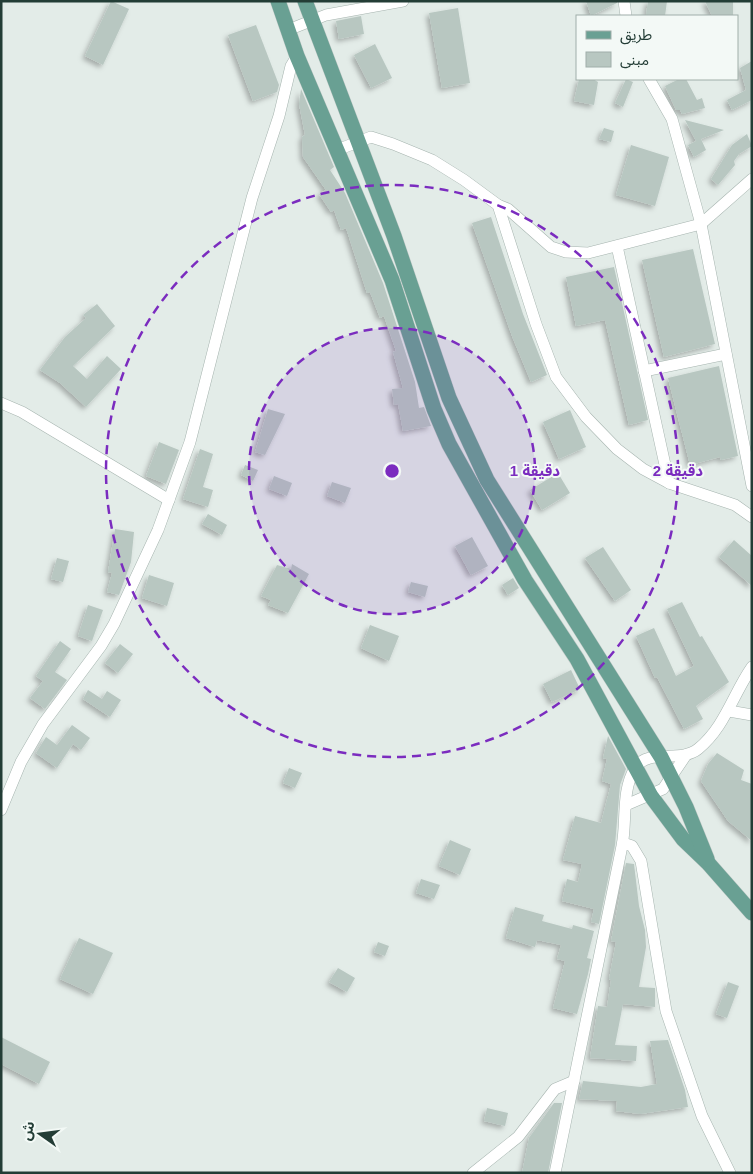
<svg xmlns="http://www.w3.org/2000/svg" width="753" height="1174" viewBox="0 0 753 1174" font-family="Arial,'Noto Sans Arabic',sans-serif">
<style>
.building{fill:#b8c7c1;filter:url(#shadow)}
.lines{fill:none;stroke-linecap:round;stroke-linejoin:round}
.minor-casing{stroke:#a6b4af;stroke-width:12}
.major-casing{stroke:#c1c9c7;stroke-width:16}
.minor{stroke:#fff;stroke-width:11}
.major{stroke:#69a093;stroke-width:15}
.ring{fill:none;stroke:#7b2cbf;stroke-width:2.5;stroke-dasharray:9 6}
.centre{fill:#7b2cbf;stroke:#f3f9f6;stroke-width:2.5}
.ring-label{font-size:15px;text-anchor:middle;font-weight:bold;fill:#7b2cbf;stroke:#f3f9f6;stroke-width:4;stroke-linejoin:round;paint-order:stroke}
</style>
<defs>
<filter id="shadow"><feDropShadow dx="-3" dy="3" stdDeviation="2.5" flood-color="#0004"/></filter>
</defs>
<rect width="100%" height="100%" fill="#e3ece8"/>
<g class="building">
<path d="M 111,1 L 129,9 L 103,65 L 85,56 Z"/>
<path d="M 586,1 L 617,1 L 617,3 L 591,16 Z"/>
<path d="M 648,1 L 667,1 L 665,16 L 646,15 Z"/>
<path d="M 705,1 L 733,1 L 733,16 L 712,16 Z"/>
<path d="M 458,8 L 470,83 L 442,88 L 429,13 Z"/>
<path d="M 361,16 L 364,34 L 339,39 L 336,21 Z"/>
<path d="M 256,25 L 279,85 L 277,92 L 253,101 L 228,35 Z"/>
<path d="M 375,44 L 392,78 L 371,88 L 354,55 Z"/>
<path d="M 752,61 L 752,100 L 732,110 L 727,100 L 746,90 L 740,68 Z"/>
<path d="M 579,79 L 593,79 L 598,82 L 594,105 L 574,101 Z"/>
<path d="M 626,79 L 633,82 L 623,107 L 615,103 Z"/>
<path d="M 679,79 L 686,79 L 697,100 L 702,98 L 705,108 L 682,114 L 680,110 L 676,110 L 665,86 Z"/>
<path d="M 301,89 L 334,167 L 330,170 L 345,193 L 383,283 L 415,382 L 419,408 L 424,407 L 431,426 L 403,431 L 398,404 L 394,405 L 392,389 L 403,388 L 393,352 L 396,351 L 384,316 L 380,318 L 370,292 L 367,293 L 346,228 L 341,230 L 334,210 L 331,212 L 319,194 L 326,190 L 303,157 L 302,137 L 305,135 L 299,104 Z"/>
<path d="M 685,120 L 724,130 L 701,139 L 706,150 L 694,157 L 688,145 L 696,141 Z"/>
<path d="M 604,128 L 614,131 L 611,142 L 599,139 Z"/>
<path d="M 747,134 L 752,146 L 739,154 L 734,161 L 735,165 L 718,185 L 711,179 L 732,145 Z"/>
<path d="M 631,145 L 669,157 L 655,206 L 616,195 Z"/>
<path d="M 491,217 L 523,314 L 547,375 L 531,382 L 512,336 L 472,223 Z"/>
<path d="M 693,249 L 715,344 L 664,357 L 642,260 Z"/>
<path d="M 614,267 L 648,420 L 629,425 L 605,320 L 576,326 L 566,277 Z"/>
<path d="M 97,304 L 115,326 L 73,366 L 87,379 L 107,356 L 121,369 L 86,407 L 60,383 L 40,370 L 65,337 L 86,318 L 83,315 Z"/>
<path d="M 719,366 L 738,456 L 721,460 L 720,457 L 690,465 L 668,378 Z"/>
<path d="M 268,409 L 285,414 L 265,455 L 255,452 Z"/>
<path d="M 570,410 L 586,447 L 559,459 L 543,422 Z"/>
<path d="M 159,442 L 179,450 L 166,484 L 146,476 Z"/>
<path d="M 200,449 L 213,454 L 203,487 L 213,490 L 208,507 L 183,499 Z"/>
<path d="M 245,465 L 258,470 L 253,481 L 241,475 Z"/>
<path d="M 558,473 L 570,493 L 542,510 L 530,490 Z"/>
<path d="M 274,476 L 292,483 L 287,496 L 269,489 Z"/>
<path d="M 332,482 L 351,488 L 345,503 L 327,496 Z"/>
<path d="M 208,514 L 227,525 L 222,535 L 202,524 Z"/>
<path d="M 115,529 L 134,532 L 131,562 L 119,595 L 107,592 L 112,573 L 108,572 Z"/>
<path d="M 472,537 L 488,566 L 471,575 L 455,546 Z"/>
<path d="M 734,540 L 752,556 L 752,586 L 719,557 Z"/>
<path d="M 603,547 L 631,590 L 615,601 L 585,558 Z"/>
<path d="M 57,558 L 69,561 L 63,582 L 51,579 Z"/>
<path d="M 292,564 L 309,574 L 288,613 L 268,605 L 271,600 L 261,596 L 277,565 L 291,569 Z"/>
<path d="M 149,575 L 174,583 L 167,606 L 142,598 Z"/>
<path d="M 513,578 L 519,588 L 508,595 L 502,585 Z"/>
<path d="M 411,582 L 428,586 L 425,597 L 408,592 Z"/>
<path d="M 682,602 L 700,637 L 702,636 L 729,682 L 696,706 L 703,719 L 684,729 L 657,677 L 655,678 L 636,636 L 654,628 L 676,676 L 694,666 L 667,609 Z"/>
<path d="M 88,605 L 103,610 L 92,641 L 78,636 Z"/>
<path d="M 370,625 L 399,636 L 389,661 L 361,648 Z"/>
<path d="M 60,641 L 71,649 L 55,672 L 67,680 L 45,709 L 30,698 L 43,681 L 36,676 Z"/>
<path d="M 120,644 L 133,654 L 118,673 L 105,663 Z"/>
<path d="M 571,670 L 580,689 L 552,702 L 543,684 Z"/>
<path d="M 88,690 L 102,699 L 107,691 L 121,700 L 110,717 L 83,699 Z"/>
<path d="M 72,725 L 90,738 L 81,750 L 73,744 L 57,768 L 36,753 L 46,737 L 57,745 Z"/>
<path d="M 608,736 L 626,769 L 620,785 L 615,845 L 599,924 L 591,922 L 594,909 L 562,901 L 567,879 L 578,882 L 582,864 L 563,860 L 575,816 L 601,823 L 611,784 L 602,781 L 607,759 L 603,758 Z"/>
<path d="M 717,753 L 744,770 L 741,780 L 752,784 L 752,841 L 728,821 L 701,781 L 708,764 Z"/>
<path d="M 289,768 L 302,773 L 295,788 L 283,783 Z"/>
<path d="M 450,840 L 471,849 L 460,875 L 439,866 Z"/>
<path d="M 626,863 L 634,864 L 639,906 L 645,930 L 646,947 L 639,987 L 655,988 L 655,1007 L 623,1004 L 615,1045 L 637,1046 L 636,1061 L 590,1058 L 598,1006 L 607,1007 L 611,980 L 609,979 L 616,942 L 611,941 Z"/>
<path d="M 421,879 L 440,885 L 434,899 L 416,893 Z"/>
<path d="M 515,907 L 544,915 L 542,921 L 572,929 L 573,925 L 594,931 L 587,958 L 591,959 L 588,974 L 577,1014 L 553,1008 L 565,961 L 557,959 L 561,945 L 537,940 L 535,947 L 506,938 Z"/>
<path d="M 79,938 L 113,953 L 93,994 L 60,979 Z"/>
<path d="M 378,942 L 389,946 L 385,956 L 374,952 Z"/>
<path d="M 338,968 L 355,978 L 347,992 L 329,982 Z"/>
<path d="M 728,982 L 739,986 L 727,1018 L 716,1014 Z"/>
<path d="M 1,1037 L 50,1062 L 39,1084 L 1,1064 Z"/>
<path d="M 668,1040 L 685,1090 L 688,1107 L 640,1114 L 616,1111 L 617,1101 L 579,1099 L 583,1081 L 641,1087 L 657,1084 L 650,1041 Z"/>
<path d="M 554,1103 L 562,1103 L 548,1173 L 522,1173 L 529,1138 Z"/>
<path d="M 487,1108 L 508,1113 L 505,1126 L 484,1121 Z"/>
</g>
<g class="lines">
<g class="minor-casing">
<g id="minor">
<path d="M 624,1 L 626,16"/>
<path d="M 288,30 L 326,15 L 403,1"/>
<path d="M 649,79 L 672,119 L 701,224 L 752,486"/>
<path d="M 337,150 L 371,137 L 393,144 L 432,160 L 464,180 L 498,205 L 536,324 L 556,377 L 586,417 L 617,449 L 643,469 L 669,483 L 735,505 L 752,517"/>
<path d="M 498,205 L 508,209 L 551,247 L 566,252 L 588,253 L 701,224 L 752,179"/>
<path d="M 617,246 L 669,483"/>
<path d="M 644,371 L 726,354"/>
<path d="M 1,403 L 22,412 L 169,500"/>
<path d="M 729,711 L 752,715"/>
<path d="M 626,805 L 663,789 L 686,755"/>
<path d="M 1,810 L 21,762 L 43,724 L 101,646 L 114,624 L 158,530 L 190,442 L 252,198 L 279,116 L 291,66 L 297,56"/>
<path d="M 623,843 L 632,846 L 641,861 L 666,1011 L 702,1116 L 730,1173"/>
<path d="M 473,1173 L 518,1137 L 555,1089 L 574,1081"/>
<path d="M 555,1173 C 577,1064 600,955 622,846 C 627,822 621,791 635,768 C 648,748 681,763 698,749 C 725,727 733,694 752,667"/>
</g>
</g>
<g class="major-casing">
<g id="major">
<path d="M 278,1 L 297,56 L 392,280 L 434,409 L 449,444 L 525,580 L 577,659 L 651,796 L 683,839 L 708,863 L 752,913"/>
<path d="M 305,1 L 394,236 L 449,398 L 487,480 L 661,757 L 686,807 L 707,859"/>
</g>
</g>
<use href="#minor" class="minor"/>
<use href="#major" class="major"/>
</g>
<circle cx="392" cy="471" r="143" fill="#7b2cbf" fill-opacity=".12"/>
<g class="ring">
<circle cx="392" cy="471" r="143"/>
<circle cx="392" cy="471" r="286"/>
</g>
<circle cx="392" cy="471" r="8" class="centre"/>
<g class="ring-label">
<text x="535" y="476">1 دقيقة</text>
<text x="678" y="476">2 دقيقة</text>
</g>
<rect width="753" height="1174" fill="none" stroke="#233d36" stroke-width="5"/>
<rect x="576" y="15" width="162" height="65" fill="#f3f9f6" stroke="#a0aea9"/>
<rect x="586" y="31" width="25" height="8" fill="#69a093" stroke="#a0aea9"/>
<text x="620" y="40" font-size="15" fill="#233d36">طريق</text>
<rect x="586" y="52" width="25" height="15" fill="#b8c7c1" stroke="#a0aea9"/>
<text x="620" y="65" font-size="15" fill="#233d36">مبنى</text>
<g transform="translate(40 1134) rotate(284)" stroke="#f3f9f6" stroke-width="4" paint-order="stroke">
<path d="M0-4L9 19L0 12L-9 19Z" fill="#233d36"/>
<text y="-8" font-size="14" font-weight="bold" text-anchor="middle" fill="#233d36">ش</text>
</g>
</svg>
